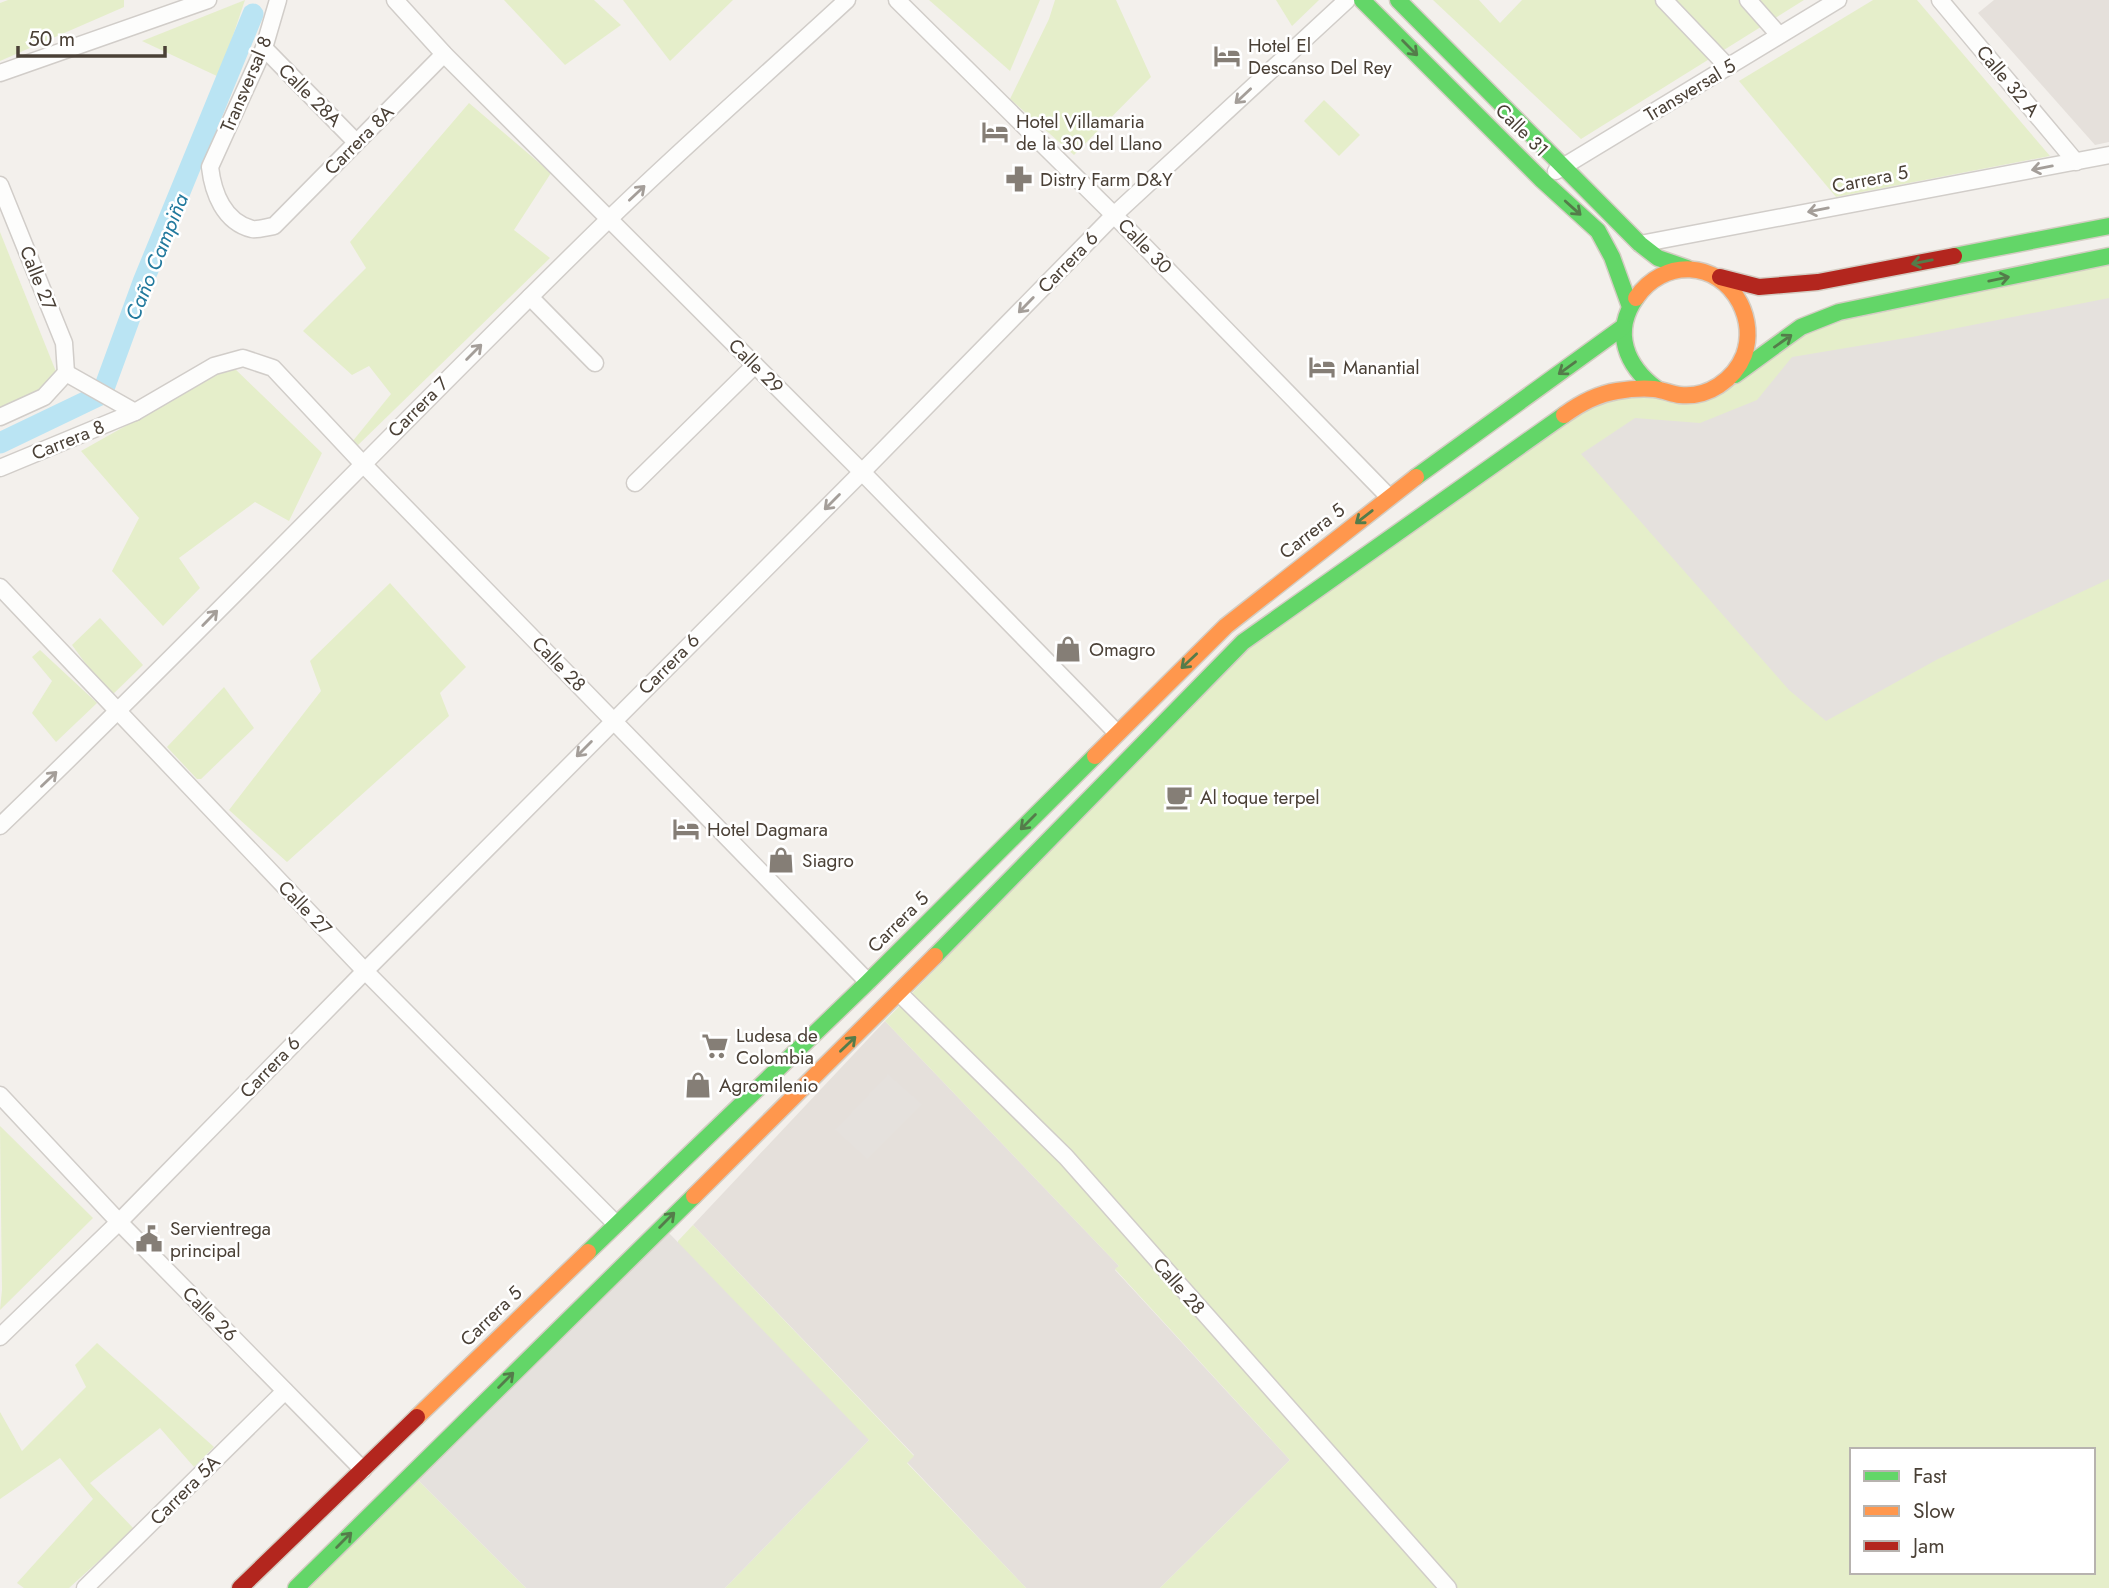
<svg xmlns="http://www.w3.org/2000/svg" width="2109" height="1588" viewBox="0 0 2109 1588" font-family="Jost,sans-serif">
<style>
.industrial{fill:#e5e0db}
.green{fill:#e5eeca;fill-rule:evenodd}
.parking{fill:#e5e1dd}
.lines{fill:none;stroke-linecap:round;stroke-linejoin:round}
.canal{stroke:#bae4f3;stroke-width:21}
.street-casing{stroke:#d1cdc9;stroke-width:19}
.fast-casing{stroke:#d4cdc3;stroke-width:19}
.slow-casing{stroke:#d4cdc3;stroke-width:19}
.jam-casing{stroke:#d4cdc3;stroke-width:19}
.street{stroke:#fdfdfc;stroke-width:16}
.fast{stroke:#63d668;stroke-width:16}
.slow{stroke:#ff974d;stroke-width:16}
.jam{stroke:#b3261e;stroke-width:16}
.oneway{stroke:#547c4a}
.oneway2{stroke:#a49e99}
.labels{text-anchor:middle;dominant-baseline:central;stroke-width:5;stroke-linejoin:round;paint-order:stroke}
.poi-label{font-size:19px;fill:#4a4036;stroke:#fff;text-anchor:start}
.street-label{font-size:19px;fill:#4a4036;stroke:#fff}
.water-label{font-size:21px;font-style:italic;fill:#21799d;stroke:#fff}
</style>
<rect width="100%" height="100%" fill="#f3f0ec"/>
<g class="industrial">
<path d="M 1994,0 L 2109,0 L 2109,142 L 2095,145 L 1978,13 Z"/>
<path d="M 885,1021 L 1119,1266 L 1115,1270 L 1290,1460 L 1160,1588 L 1026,1588 L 907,1462 L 914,1455 L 693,1225 Z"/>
</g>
<g class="green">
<path d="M 8,0 L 124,0 L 124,7 L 0,61 L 0,3 Z"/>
<path d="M 245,0 L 219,77 L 142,41 Z"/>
<path d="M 504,0 L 594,0 L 621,25 L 565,65 Z"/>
<path d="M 623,0 L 733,0 L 670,61 Z"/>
<path d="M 929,0 L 1040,0 L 1010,71 Z"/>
<path d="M 1055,0 L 1116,0 L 1151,77 L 1074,155 L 1010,99 L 1049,19 Z"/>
<path d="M 1276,0 L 1319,0 L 1292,26 Z"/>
<path d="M 1433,0 L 1479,0 L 1500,23 L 1522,0 L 1804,0 L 1581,139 Z"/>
<path d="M 1873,0 L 1917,0 L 2050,156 L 1836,197 L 1739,81 Z"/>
<path d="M 1324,100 L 1360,135 L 1339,156 L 1304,121 Z"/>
<path d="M 469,103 L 551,173 L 514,230 L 550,258 L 356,447 L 352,442 L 391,394 L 369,366 L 352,375 L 303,331 L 366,268 L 350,242 Z"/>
<path d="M 0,232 L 63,389 L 0,414 Z"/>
<path d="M 2109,265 L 2109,1588 L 1160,1588 L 1290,1460 L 1115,1269 L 1119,1266 L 885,1021 L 1249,646 L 1579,412 C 1615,398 1639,391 1677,401 L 1805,335 L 1841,321 ZM 1852,1450 L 2093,1450 L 2093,1572 L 1852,1572 Z"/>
<path d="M 232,366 L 322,453 L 289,521 L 255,502 L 179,558 L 200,588 L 163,626 L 112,571 L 139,518 L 81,451 Z"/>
<path d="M 390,583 L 466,667 L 440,693 L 449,716 L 287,862 L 229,810 L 321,691 L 310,661 Z"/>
<path d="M 100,618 L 143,665 L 110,697 L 72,645 Z"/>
<path d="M 40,650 L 97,703 L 56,742 L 32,713 L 52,681 L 32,657 Z"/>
<path d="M 224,687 L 254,728 L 201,779 L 197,779 L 167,747 Z"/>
<path d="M 0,1126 L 93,1218 L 0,1310 L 2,1290 Z"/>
<path d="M 693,1225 L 914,1456 L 907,1463 L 1026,1588 L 725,1588 L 869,1440 L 662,1390 L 678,1241 Z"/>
<path d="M 97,1343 L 214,1447 L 194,1467 L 160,1428 L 90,1483 L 134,1529 L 69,1588 L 24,1588 L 17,1583 L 93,1499 L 60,1458 L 0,1499 L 0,1412 L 22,1451 L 86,1387 L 75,1365 Z"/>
<path d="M 417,1479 L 526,1588 L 307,1588 Z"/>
</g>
<g class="parking">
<path d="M 2109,298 L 2109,579 L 1938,659 L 1826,721 L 1789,690 L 1581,454 L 1635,418 L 1700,423 L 1757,400 L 1792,357 L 1912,337 Z"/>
<path d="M 888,1074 L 922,1104 L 867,1159 L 835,1130 Z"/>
<path d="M 667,1231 L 869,1440 L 725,1588 L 526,1588 L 417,1479 Z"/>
</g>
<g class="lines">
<path class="canal" d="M 0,443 L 102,394 L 143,282 L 253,14"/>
<g class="street-casing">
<g id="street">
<path d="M 278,0 L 264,48 L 210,167 C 213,193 224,222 252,229 C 258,230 267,227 274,226 L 444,54"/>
<path d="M 395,0 L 444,54 L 862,472 L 1117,733"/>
<path d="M 897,0 L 1114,215 L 1389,497"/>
<path d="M 1664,0 L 1728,67"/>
<path d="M 1748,0 L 1779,35"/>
<path d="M 1940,0 L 2076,162"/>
<path d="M 264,48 L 356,142"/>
<path d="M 0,73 L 208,0"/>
<path d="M 1556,171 L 1838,0"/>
<path d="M 0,185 L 64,343 L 66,373"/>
<path d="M 1640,244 L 2109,155"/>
<path d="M 530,297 L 595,363"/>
<path d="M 66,373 L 135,412"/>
<path d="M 0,417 L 44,397 L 66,373"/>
<path d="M 0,468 L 135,412 L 214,366 L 243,358 L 273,368 L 362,463 L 868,982"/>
<path d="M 635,483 L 755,365"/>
<path d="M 0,587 L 365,971 L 616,1224"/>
<path d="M 0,826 C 206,628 402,421 607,221 C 685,145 767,74 847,0"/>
<path d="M 899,993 L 1066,1157 L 1448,1588"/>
<path d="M 0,1095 L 119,1222 L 363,1470"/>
<path d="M 0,1337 L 119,1222 L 365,971 L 862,472 L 1114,215 L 1347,0"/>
<path d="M 85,1588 L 285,1391"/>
</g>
</g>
<g class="fast-casing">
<g id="fast">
<path d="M 1362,0 L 1542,180 L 1598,231 L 1612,257 L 1629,304"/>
<path d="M 1398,0 L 1640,244 L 1658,258 L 1687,268"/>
<path d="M 1954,256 L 2109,226"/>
<path d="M 1636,298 C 1612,332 1626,366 1657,389"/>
<path d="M 1735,375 L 1801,327 L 1839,312 L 2109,256"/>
<path d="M 1416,477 L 1623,327"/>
<path d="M 935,956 L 1243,642 L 1564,415"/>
<path d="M 588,1252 L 868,982 L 1095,756"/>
<path d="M 296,1588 L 694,1196"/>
</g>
</g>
<g class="slow-casing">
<g id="slow">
<path d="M 1564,415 C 1579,404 1598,394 1617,391 C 1629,389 1642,388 1654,389 C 1663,390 1672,394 1680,395 C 1708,398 1734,380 1744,355 C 1750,338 1748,319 1740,303 C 1718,260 1663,258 1636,298"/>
<path d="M 1095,756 L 1226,626 L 1416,477"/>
<path d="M 694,1196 L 935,956"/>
<path d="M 417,1417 L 588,1252"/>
</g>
</g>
<g class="jam-casing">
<g id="jam">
<path d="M 1720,277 L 1759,287 L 1818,282 L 1954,256"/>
<path d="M 240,1588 L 417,1417"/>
</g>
</g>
<use href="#street" class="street"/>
<use href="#fast" class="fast"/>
<use href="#slow" class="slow"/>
<use href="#jam" class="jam"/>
</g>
<defs><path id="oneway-shaft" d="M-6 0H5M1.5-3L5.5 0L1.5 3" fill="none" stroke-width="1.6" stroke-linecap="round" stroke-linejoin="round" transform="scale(1.75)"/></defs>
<g class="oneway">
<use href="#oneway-shaft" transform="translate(1410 48) rotate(45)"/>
<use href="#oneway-shaft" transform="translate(1573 208) rotate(42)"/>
<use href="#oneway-shaft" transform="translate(1922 262) rotate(169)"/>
<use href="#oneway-shaft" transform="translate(1999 279) rotate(-12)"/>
<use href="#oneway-shaft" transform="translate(1783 341) rotate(-35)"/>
<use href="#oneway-shaft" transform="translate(1567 368) rotate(144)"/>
<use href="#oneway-shaft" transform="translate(1364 517) rotate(142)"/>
<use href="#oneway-shaft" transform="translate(1189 661) rotate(137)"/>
<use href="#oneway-shaft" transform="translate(1028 822) rotate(135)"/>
<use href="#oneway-shaft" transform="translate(848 1044) rotate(-44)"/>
<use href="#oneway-shaft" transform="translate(667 1220) rotate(-45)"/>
<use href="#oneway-shaft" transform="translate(506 1380) rotate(-45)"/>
<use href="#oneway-shaft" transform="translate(344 1540) rotate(-45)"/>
</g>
<g class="oneway2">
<use href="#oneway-shaft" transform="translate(1243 96) rotate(137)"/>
<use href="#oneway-shaft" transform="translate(2042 168) rotate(169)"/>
<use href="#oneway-shaft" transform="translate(637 193) rotate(-43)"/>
<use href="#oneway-shaft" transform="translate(1818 210) rotate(169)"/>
<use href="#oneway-shaft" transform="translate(1026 305) rotate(134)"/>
<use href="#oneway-shaft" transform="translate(474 352) rotate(-45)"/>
<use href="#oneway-shaft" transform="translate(832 502) rotate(135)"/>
<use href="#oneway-shaft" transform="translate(210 618) rotate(-46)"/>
<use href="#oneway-shaft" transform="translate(584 749) rotate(135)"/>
<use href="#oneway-shaft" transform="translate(49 779) rotate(-44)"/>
</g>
<defs>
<g id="hotel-bare" transform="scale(2.1)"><path d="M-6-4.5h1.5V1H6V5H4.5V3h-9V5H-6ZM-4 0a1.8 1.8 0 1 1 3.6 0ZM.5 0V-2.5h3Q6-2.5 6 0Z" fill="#857e76" stroke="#fff" stroke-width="2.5" paint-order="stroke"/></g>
<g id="pharmacy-bare" transform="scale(2.1)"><path d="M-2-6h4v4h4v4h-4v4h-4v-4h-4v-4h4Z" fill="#857e76" stroke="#fff" stroke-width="2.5" paint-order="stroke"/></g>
<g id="shop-bare" transform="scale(2.1)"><path d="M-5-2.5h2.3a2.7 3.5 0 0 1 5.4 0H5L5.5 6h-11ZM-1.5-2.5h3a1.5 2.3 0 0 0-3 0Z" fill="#857e76" stroke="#fff" stroke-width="2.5" paint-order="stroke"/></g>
<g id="cafe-bare" transform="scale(2.1)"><path d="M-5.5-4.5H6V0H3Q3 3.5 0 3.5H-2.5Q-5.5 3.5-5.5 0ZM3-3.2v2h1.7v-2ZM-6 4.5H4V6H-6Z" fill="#857e76" stroke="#fff" stroke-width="2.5" paint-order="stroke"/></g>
<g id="supermarket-bare" transform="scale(2.1)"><path d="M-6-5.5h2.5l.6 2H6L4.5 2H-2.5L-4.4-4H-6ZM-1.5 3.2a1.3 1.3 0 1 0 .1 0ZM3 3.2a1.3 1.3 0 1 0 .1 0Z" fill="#857e76" stroke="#fff" stroke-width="2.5" paint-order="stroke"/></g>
<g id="civic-bare" transform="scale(2.1)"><path d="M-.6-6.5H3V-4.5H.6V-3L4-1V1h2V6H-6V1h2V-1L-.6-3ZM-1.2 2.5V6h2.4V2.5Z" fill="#857e76" stroke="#fff" stroke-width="2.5" paint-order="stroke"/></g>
</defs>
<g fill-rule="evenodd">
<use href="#hotel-bare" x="1227" y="56"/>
<use href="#hotel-bare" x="995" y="132"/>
<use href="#pharmacy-bare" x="1019" y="179"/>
<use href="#hotel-bare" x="1322" y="367"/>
<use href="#shop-bare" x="1068" y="649"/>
<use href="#cafe-bare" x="1179" y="797"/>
<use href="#hotel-bare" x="686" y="829"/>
<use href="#shop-bare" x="781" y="860"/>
<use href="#supermarket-bare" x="715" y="1046"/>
<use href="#shop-bare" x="698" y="1085"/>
<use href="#civic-bare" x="149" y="1239"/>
</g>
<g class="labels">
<g class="poi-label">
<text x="1248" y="45">Hotel El<tspan x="1248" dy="22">Descanso Del Rey</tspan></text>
<text x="1016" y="121">Hotel Villamaria<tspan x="1016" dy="22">de la 30 del Llano</tspan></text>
<text x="1040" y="179">Distry Farm D&amp;Y</text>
<text x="1343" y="367">Manantial</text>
<text x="1089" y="649">Omagro</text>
<text x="1200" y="797">Al toque terpel</text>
<text x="707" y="829">Hotel Dagmara</text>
<text x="802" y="860">Siagro</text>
<text x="736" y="1035">Ludesa de<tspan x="736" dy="22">Colombia</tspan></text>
<text x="719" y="1085">Agromilenio</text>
<text x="170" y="1228">Servientrega<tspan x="170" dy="22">principal</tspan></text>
</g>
<g class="street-label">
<text transform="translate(2008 81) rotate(50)">Calle 32 A</text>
<text transform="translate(246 84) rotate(-67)">Transversal 8</text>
<text transform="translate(1690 90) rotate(-31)">Transversal 5</text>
<text transform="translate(310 95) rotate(45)">Calle 28A</text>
<text transform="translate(1522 130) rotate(45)">Calle 31</text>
<text transform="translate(359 140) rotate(-45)">Carrera 8A</text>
<text transform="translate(1870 179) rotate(-11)">Carrera 5</text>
<text transform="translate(1145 246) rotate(46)">Calle 30</text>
<text transform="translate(1068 262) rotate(-46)">Carrera 6</text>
<text transform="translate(38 278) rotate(68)">Calle 27</text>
<text transform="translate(756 366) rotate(45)">Calle 29</text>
<text transform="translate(418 407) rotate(-45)">Carrera 7</text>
<text transform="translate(68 440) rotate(-22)">Carrera 8</text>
<text transform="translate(1312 531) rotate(-38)">Carrera 5</text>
<text transform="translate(559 664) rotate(46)">Calle 28</text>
<text transform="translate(669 664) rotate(-45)">Carrera 6</text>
<text transform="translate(305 908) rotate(46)">Calle 27</text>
<text transform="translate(898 922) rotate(-45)">Carrera 5</text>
<text transform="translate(270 1067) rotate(-46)">Carrera 6</text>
<text transform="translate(1179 1286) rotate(49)">Calle 28</text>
<text transform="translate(210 1314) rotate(45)">Calle 26</text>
<text transform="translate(491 1316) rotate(-44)">Carrera 5</text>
<text transform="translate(185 1490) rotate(-45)">Carrera 5A</text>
</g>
<g class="water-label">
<text transform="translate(157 257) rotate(-68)">Caño Campiña</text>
</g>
</g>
<rect x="1850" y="1448" width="245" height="126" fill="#ffffff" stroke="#b7b3af" stroke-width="2"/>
<rect x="1864" y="1471" width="35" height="10" fill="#63d668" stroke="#b7b3af" stroke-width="2"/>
<text x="1913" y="1483" font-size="21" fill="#4a4036">Fast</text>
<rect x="1864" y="1506" width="35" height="10" fill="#ff974d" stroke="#b7b3af" stroke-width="2"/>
<text x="1913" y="1518" font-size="21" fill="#4a4036">Slow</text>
<rect x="1864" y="1541" width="35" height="10" fill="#b3261e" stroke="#b7b3af" stroke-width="2"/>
<text x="1913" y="1553" font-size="21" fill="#4a4036">Jam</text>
<path d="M18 46v10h147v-10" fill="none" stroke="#4a4036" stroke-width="3.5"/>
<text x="28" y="46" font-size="21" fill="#4a4036" stroke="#ffffff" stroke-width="5" paint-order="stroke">50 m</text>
</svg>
